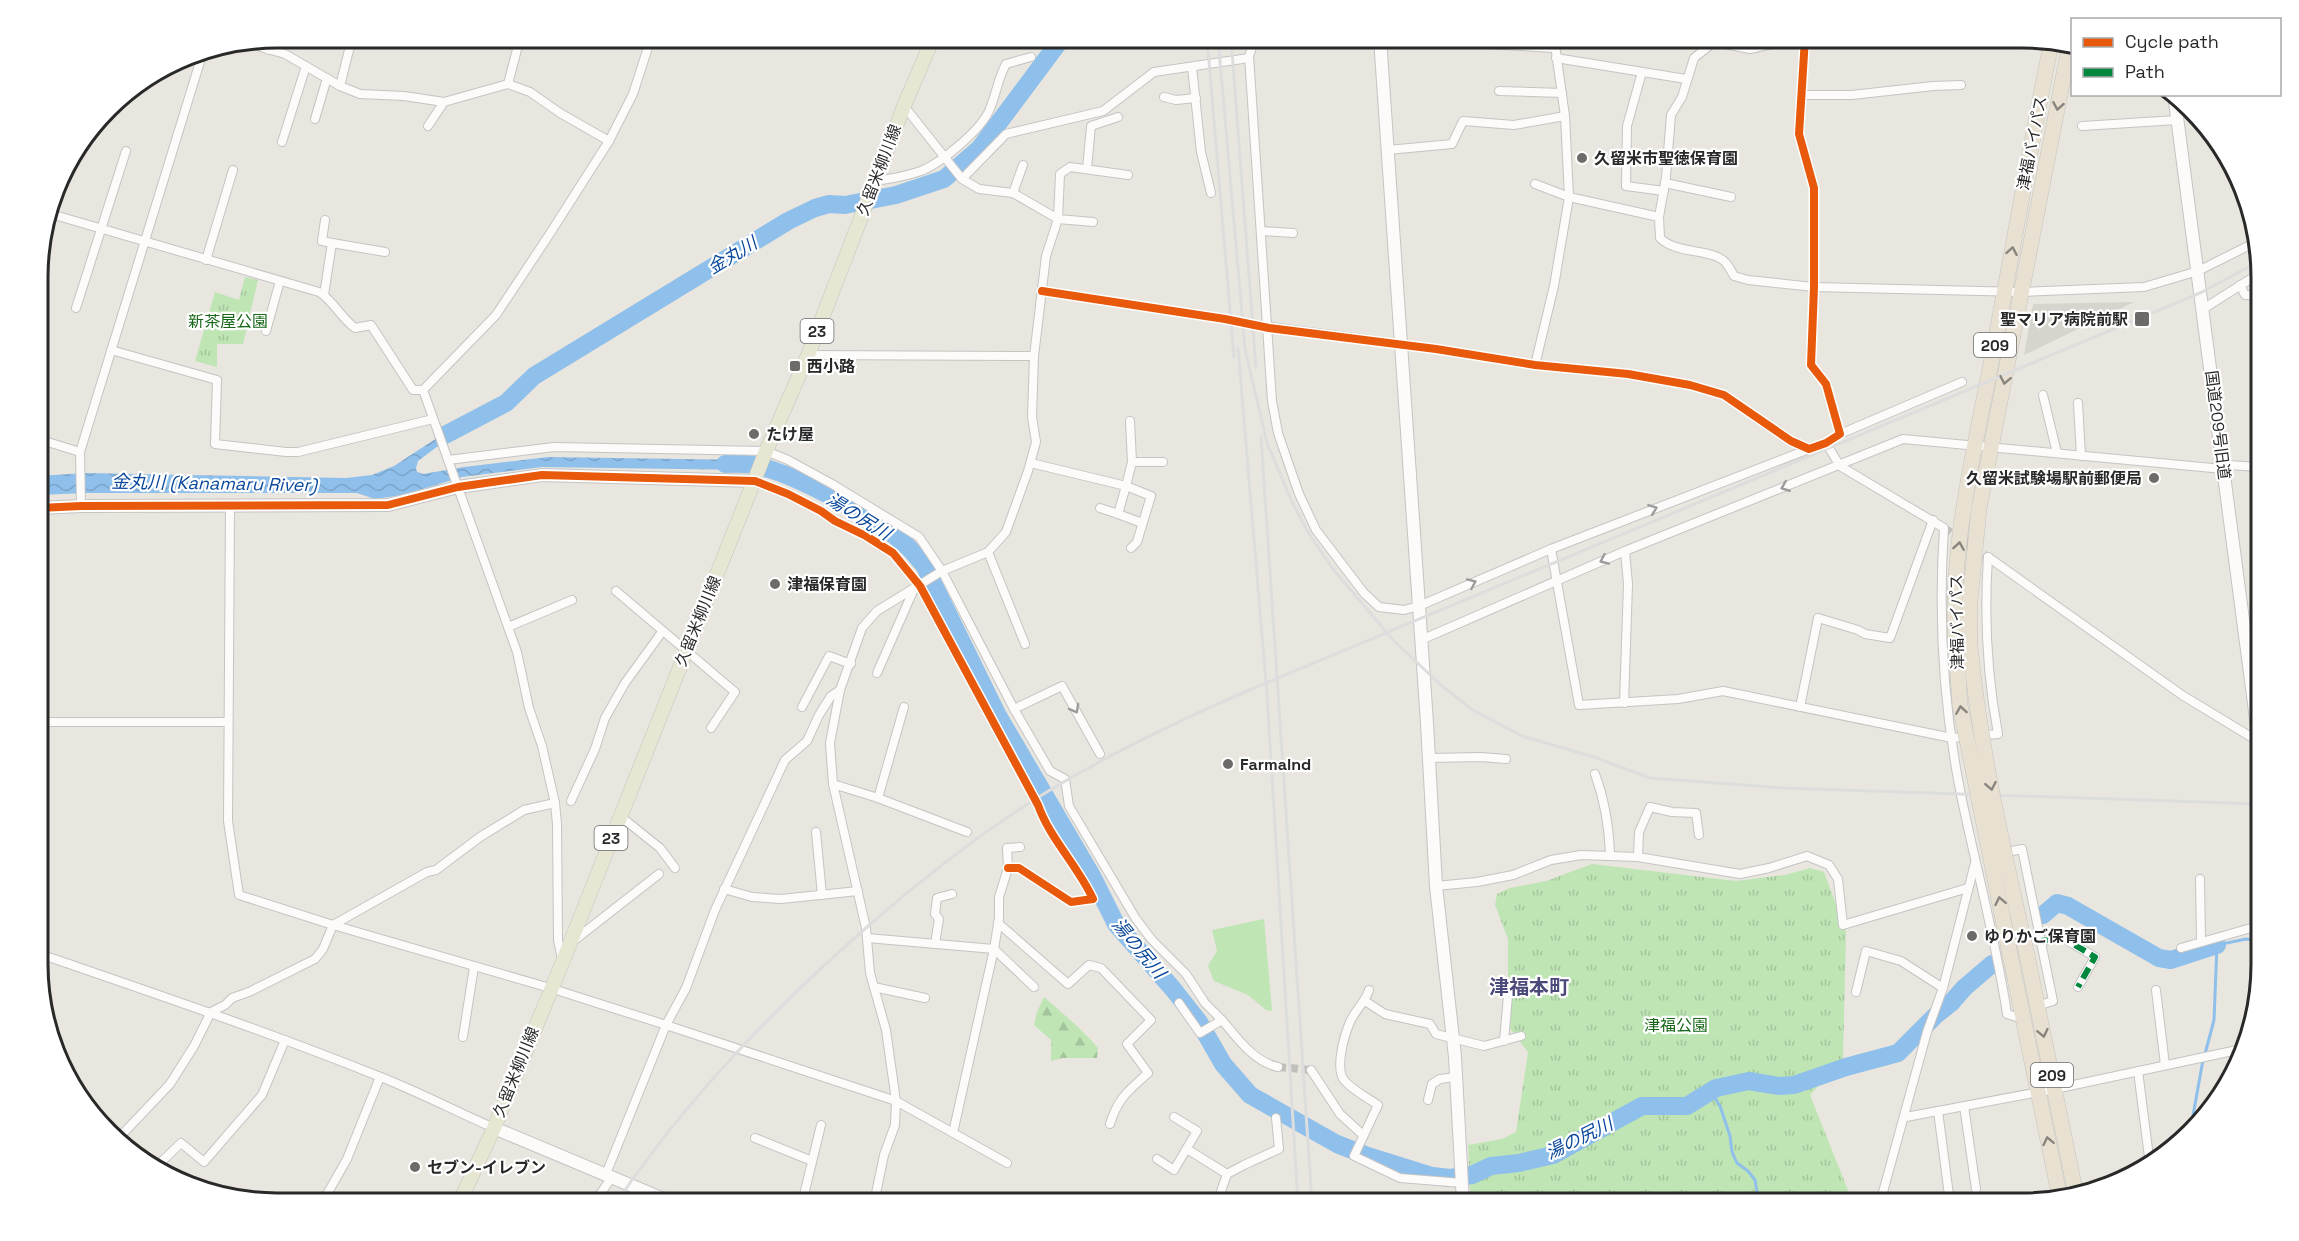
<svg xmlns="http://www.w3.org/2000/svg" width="2299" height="1241" viewBox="0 0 2299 1241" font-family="'Space Grotesk','Noto Sans JP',sans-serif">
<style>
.grass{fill:#bfe5b5}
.forest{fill:url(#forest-firs)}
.park{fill:url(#park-tufts)}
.plaza{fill:#d6d4cd}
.water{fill:url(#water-waves)}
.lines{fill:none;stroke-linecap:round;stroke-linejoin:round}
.stream{stroke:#8fbfeb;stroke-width:3}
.river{stroke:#8fbfeb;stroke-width:18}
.street-tunnel{stroke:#c2c0ba;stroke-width:8;stroke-dasharray:8 4;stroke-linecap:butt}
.street-casing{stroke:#c5c4c4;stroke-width:10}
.secondary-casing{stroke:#c5c4c4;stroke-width:14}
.primary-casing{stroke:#c4c3c0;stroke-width:15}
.highway-casing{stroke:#c4c3c0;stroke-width:16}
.street{stroke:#fcfbfa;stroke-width:8}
.secondary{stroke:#fcfbfa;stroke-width:12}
.primary{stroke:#e7e6d2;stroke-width:14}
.highway{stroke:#e8e1d2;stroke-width:15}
.rail{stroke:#ddddde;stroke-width:3}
.highway-bridge-casing{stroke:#c4c3c0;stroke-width:16;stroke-linecap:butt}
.highway-bridge{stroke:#e8e1d2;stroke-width:15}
.quiet{stroke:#00873e;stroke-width:6;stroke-dasharray:12 6;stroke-linecap:butt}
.cycleway-casing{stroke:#fff;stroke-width:11}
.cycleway{stroke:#e8590c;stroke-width:8}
.oneway{stroke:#88857e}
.oneway2{stroke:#9d9c9c}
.poi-dot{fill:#6c6b68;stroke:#fff;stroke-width:2}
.labels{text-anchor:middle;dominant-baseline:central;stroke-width:4.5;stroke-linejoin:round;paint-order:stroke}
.shield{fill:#fff;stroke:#696969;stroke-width:1.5}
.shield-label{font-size:15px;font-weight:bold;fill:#292929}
.street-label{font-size:16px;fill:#292929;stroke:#fff}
.poi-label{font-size:16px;font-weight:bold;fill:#292929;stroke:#fff;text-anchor:start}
.park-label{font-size:16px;fill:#186719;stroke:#fff}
.water-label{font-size:18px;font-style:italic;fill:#0a489b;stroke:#fff}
.quarter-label{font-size:20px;font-weight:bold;fill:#4b487a;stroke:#fff}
.rim{fill:none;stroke:#292929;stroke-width:3}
</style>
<defs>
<pattern id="forest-firs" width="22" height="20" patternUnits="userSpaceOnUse" patternTransform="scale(1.5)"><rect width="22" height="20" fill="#bfe5b5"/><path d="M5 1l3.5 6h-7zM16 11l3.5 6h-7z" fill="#a4c49c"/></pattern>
<pattern id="park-tufts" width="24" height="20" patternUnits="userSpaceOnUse" patternTransform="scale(1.5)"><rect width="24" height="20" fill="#bfe5b5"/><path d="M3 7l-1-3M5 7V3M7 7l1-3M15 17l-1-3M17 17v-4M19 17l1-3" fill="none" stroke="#a4c49c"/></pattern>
<pattern id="water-waves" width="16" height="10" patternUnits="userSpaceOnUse" patternTransform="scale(1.5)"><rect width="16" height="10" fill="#8fbfeb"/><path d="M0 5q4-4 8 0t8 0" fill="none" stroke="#7ba4ca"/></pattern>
</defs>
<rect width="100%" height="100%" fill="#e8e6de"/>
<path class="grass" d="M 1264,919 L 1272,1011 L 1266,1010 L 1248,995 L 1214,981 L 1208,966 L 1217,951 L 1212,930 Z"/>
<path class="forest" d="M 1044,997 C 1063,1014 1082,1029 1098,1048 L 1097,1058 L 1062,1058 L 1051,1061 L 1051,1040 L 1034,1025 L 1037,1012 Z"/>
<g class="park">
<path d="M 245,277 L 258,280 L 243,344 L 217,344 L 217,367 L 195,361 L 215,292 L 239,300 Z"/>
<path d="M 1592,864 L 1736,881 L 1785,875 L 1810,868 L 1824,872 L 1846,931 L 1843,1059 L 1810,1095 L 1853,1203 L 1471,1203 L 1468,1145 L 1502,1139 L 1516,1132 L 1528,1052 L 1508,1026 L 1508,939 L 1495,905 L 1497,894 L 1510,888 L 1546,881 Z"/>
</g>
<path class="plaza" d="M 2134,302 L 2024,355 L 2033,304 Z"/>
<path class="water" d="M 463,421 L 466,425 L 418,461 L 416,468 L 417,472 L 423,474 L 464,467 L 548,457 L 749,460 L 746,470 L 542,467 L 462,477 L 403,495 L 375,499 L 357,493 L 86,493 L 39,495 L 38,476 L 85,473 L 346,478 L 372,475 L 394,466 Z"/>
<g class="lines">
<g class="stream">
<path d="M 2205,1054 L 2214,1020 L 2217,945 L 2246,939 L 2261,941"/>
<path d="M 1710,1091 L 1720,1106 L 1730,1136 L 1732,1152 L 1737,1163 L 1748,1171 L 1755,1180 L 1759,1203"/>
<path d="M 2190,1132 L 2203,1060"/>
</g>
<g class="river">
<path d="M 445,435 L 506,403 L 534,376 L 788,221 L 815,208 L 829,204 L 845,205 L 896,195 L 944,179 L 980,148 L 1062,38"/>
<path d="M 725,464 C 734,464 744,463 753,465 C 793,472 879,519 909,548 C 914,553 919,560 924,565 L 997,714 L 1092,876 L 1116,924 L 1173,989 L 1199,1022 L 1223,1064 L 1250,1095 L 1337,1144 L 1365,1155 L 1432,1176 L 1450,1178 L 1472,1175 L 1491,1166 L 1519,1163 L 1553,1155 L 1642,1106 L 1687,1106 L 1716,1088 L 1749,1081 L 1779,1086 L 1794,1085 L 1846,1067 L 1898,1053 L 1936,1015 L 1951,1003 L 1964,988 L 1992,964"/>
<path d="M 2043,915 L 2057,903 L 2068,906 L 2159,958 L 2171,960 L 2217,945"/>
</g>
<g class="street-tunnel">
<path d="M 1225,319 L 1250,324"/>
<path d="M 1944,528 L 1988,557"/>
<path d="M 1278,1067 L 1311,1070"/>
</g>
<g class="street-casing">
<g id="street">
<path d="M 1255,38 L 1249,56 L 1272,401 L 1278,433 L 1299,494 L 1316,530 L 1364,593 L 1379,607 L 1404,610 L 1419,606 L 1551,549 L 1809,449"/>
<path d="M 1708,38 L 1714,42 L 1750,49 L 1799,38"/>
<path d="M 1714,42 L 1694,58 L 1682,97 L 1671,115 L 1666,177 L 1659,217 L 1660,238 C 1677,255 1713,248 1726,263 C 1729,267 1732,272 1734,276 L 1748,280 L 1814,287 L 2022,292 L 2144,287 L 2198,271 L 2258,241"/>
<path d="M 247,43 L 285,54 L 340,86 L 360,94 L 404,96 L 444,102 L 508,84 L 530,92 L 560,113 L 609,141"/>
<path d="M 1487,44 L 1555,48"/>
<path d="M 269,50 L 272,38"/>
<path d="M 1556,58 L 1686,79"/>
<path d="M 1192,67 L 1201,152 L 1211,193"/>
<path d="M 1642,72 L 1627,126 L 1626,186 L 1664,191"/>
<path d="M 508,84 L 520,38"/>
<path d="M 340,86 L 352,38"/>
<path d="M 1499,91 L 1562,93"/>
<path d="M 123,94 L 124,94"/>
<path d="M 1801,95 L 1852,95 L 1933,86 L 1961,85"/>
<path d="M 1164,97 L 1176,100 L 1196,98"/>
<path d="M 315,119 L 327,78"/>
<path d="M 428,126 L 444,102"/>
<path d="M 2082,126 L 2177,120"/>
<path d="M 282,142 L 306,66"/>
<path d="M 1388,150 L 1452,144 L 1463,121 L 1514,125 L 1565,116"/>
<path d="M 1087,169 L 1091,126 L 1118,117"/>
<path d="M 962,179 L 1006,134 L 1103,111 L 1154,72 L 1249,58"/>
<path d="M 875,181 C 890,179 906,176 921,171 C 941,163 978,132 988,113 C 996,97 997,80 1006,64 L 1031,57"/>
<path d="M 1665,183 L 1731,197"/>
<path d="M 1535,184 L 1569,197 L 1659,217"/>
<path d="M 1013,193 L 1023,165"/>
<path d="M 51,214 L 319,292 C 332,299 341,318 355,328 L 371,325 L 413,390 L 423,390 L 496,315 L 549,235 L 609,141 L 633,94 L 651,38"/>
<path d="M 325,220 L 322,241 L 332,243"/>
<path d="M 1093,222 L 1058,219 L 1060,174 L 1070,167 L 1128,175"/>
<path d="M 1262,231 L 1293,233"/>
<path d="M 206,260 L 233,170"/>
<path d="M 2240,285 L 2245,295 L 2260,296"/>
<path d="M 1042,291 L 1225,319"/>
<path d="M 324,295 L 332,243 L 385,252"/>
<path d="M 76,308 L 126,151"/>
<path d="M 2203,309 L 2260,273"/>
<path d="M 1250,324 L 1436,349 L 1535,365 L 1628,374 L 1690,385 L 1724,395 L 1791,441 L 1809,449 L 1826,443 L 1840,434 L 1826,384 L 1811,365 L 1814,287 L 1814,188 L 1799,134 L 1805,38"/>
<path d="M 266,331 L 280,281"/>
<path d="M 111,350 L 217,380 L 215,444 L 286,452 L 298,452 L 433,419"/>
<path d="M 808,355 L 1034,356"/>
<path d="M 1535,365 L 1554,286 L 1569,197 L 1565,116 L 1554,38"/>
<path d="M 423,390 L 517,652 L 529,708 L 542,746 L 555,803 L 557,824 L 558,940 L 562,959"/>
<path d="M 2043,395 L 2057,453"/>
<path d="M 2078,403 L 2081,456"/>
<path d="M 1840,434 L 1962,382"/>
<path d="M 38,439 L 80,452"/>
<path d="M 1826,443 L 1840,466 L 1944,528 C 1938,618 1943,706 1961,795 C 1976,868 1996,940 2007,1014 L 2023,1019"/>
<path d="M 448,460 L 554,447 L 766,451 L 788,460 L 832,484 L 919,537 L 942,571 L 1014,709 L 1050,771 L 1065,779 L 1069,806 L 1136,919 L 1152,940 L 1186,974 L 1205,1003 L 1222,1020"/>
<path d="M 1132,462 L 1163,462"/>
<path d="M 1031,463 L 1126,486 L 1132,462 L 1130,421"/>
<path d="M 755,481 L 788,494 L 821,511 L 835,521 L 866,536 L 893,553 L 920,586 L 1038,805 C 1050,839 1078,866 1093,899 L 1071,902 L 1019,868 L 1008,868"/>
<path d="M 230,505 L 228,821 L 239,895 L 333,925 L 550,988 L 666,1025 L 896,1101 L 1007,1163"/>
<path d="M 81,506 L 80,452 L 203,52"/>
<path d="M 1100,508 L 1118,514 L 1126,486 L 1151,496 L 1137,542 L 1131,548"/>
<path d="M 1118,514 L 1142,523"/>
<path d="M 1551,549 L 1579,705 L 1678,699 L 1723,691 L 1952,738 L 1998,734 C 1987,675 1984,616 1988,557"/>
<path d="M 988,552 L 1025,644"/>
<path d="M 1988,557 L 2182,695 L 2261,743"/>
<path d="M 616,591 L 735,692 L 711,728"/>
<path d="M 508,627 L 572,600"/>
<path d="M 1421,640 L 1625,551 L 1903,439 L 2223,469 L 2228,465 L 2260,467"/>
<path d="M 877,673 L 914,589"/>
<path d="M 1624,703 L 1628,584 L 1625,551"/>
<path d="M 802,707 L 829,656 L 851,664"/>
<path d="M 1800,707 L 1818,618 L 1858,630 L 1865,634 L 1890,638 L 1933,520"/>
<path d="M 1014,709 L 1062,686 L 1100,754"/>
<path d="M 39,722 L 228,722"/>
<path d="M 1429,758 L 1481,757 L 1506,759"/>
<path d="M 1595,774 C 1605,801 1609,826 1610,854"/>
<path d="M 833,784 L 878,798 L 967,832"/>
<path d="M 878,798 L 904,707"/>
<path d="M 571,801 L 595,749 L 605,718 L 625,683 L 662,632"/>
<path d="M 620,816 L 660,848 L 675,868"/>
<path d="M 816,832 L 822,895"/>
<path d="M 2002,853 L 2022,849 L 2053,1001 L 2037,1006"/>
<path d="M 1638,857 L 1639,832 L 1650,807 L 1672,812 L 1696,813 L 1699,835"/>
<path d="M 2200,879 L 2201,942"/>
<path d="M 1436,886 L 1477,882 L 1513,875 L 1551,860 L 1581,855 L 1638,857 L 1740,874 L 1769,868 L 1807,856 L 1829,865 L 1838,879 L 1843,925 L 1968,888"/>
<path d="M 724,889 L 752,897 L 781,899 L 858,891"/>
<path d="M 998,923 L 1068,984 L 1089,965 L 1101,968 L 1151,1020 L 1127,1044 L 1148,1073 C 1128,1091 1118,1098 1110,1124"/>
<path d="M 867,938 L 994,949 L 1034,987"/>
<path d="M 2041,941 L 2063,938 L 2095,957 L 2078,987"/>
<path d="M 572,942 L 659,874"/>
<path d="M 935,944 L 939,919 L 935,914 L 937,898 L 952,894"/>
<path d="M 2181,948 L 2251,928 L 2261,927"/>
<path d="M 40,954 C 153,993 266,1031 378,1076 C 417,1091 455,1111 494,1128"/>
<path d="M 874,987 L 925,998"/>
<path d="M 1369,990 C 1365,1003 1355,1010 1350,1022 C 1344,1036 1335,1068 1344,1080 C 1352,1090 1368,1098 1378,1105 L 1354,1156 L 1400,1178 L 1462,1183"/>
<path d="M 2156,990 L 2165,1065"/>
<path d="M 1856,992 L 1866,951 L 1901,961 L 1943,988"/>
<path d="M 1365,1001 L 1385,1014 L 1430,1024 L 1436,1034 L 1484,1046 L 1521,1036"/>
<path d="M 1179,1003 L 1200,1033 L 1222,1020 C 1237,1038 1254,1062 1278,1067"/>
<path d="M 463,1037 L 474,967"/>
<path d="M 1504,1041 L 1509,984"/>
<path d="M 1311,1070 L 1340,1114 L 1363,1135"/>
<path d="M 2138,1071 L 2150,1165"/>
<path d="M 1428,1100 L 1432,1084 L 1440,1079 L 1456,1077"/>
<path d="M 1964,1106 L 1976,1189"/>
<path d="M 1938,1111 L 1950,1203"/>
<path d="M 1906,1117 L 2055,1089 L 2242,1049"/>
<path d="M 953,1133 L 994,949 L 999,918 L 999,897 L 1008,868 L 1007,848 L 1020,847"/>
<path d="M 755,1138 L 812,1161"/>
<path d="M 116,1141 L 170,1084 L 194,1046 L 211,1012 L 225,1005 L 232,998 L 249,992 L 315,959 L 323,949 L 333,925 L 427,872 L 436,870 L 480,837 L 524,810 L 555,803"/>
<path d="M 1187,1149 L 1227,1174 L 1217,1203"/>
<path d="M 1157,1159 L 1174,1170 L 1197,1131 L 1174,1117"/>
<path d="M 155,1168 L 181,1143 L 204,1162 L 262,1095 L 285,1040"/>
<path d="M 606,1174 L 666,1025 L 686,988 L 715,910 L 785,760 L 807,741 L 819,715 L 831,696 L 840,690"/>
<path d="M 1227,1174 L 1244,1165 L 1279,1149 L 1276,1118"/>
<path d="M 322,1203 L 347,1159 L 380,1077"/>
<path d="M 594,1203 L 612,1177"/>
<path d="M 802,1203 L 821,1125"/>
<path d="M 874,1203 L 884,1155 L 895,1125 L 896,1101 L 886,1030 L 870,973 L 866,928 L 833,784 L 830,743 L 840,690 L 862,628 L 877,611 L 942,571 L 988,552 L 1006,532 L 1028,471 L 1036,442 L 1032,417 L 1034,356 L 1046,256 L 1058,219 L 1013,193 L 979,189 L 962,179 L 904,106"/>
<path d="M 1880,1203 L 1927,1032 L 1943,988 L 1975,863"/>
</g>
</g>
<g class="secondary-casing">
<g id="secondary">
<path d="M 1380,38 L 1427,723 L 1436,886 L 1455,1057 L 1463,1203"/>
<path d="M 2174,94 L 2261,757"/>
<path d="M 39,508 L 81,506 L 388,505 L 458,487 L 542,475 L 755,481"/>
<path d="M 494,1128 L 673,1203"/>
</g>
</g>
<g class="primary-casing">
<path id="primary" d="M 459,1203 L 494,1128 L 563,961 L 766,451 L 808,355 L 904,106 L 933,38"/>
</g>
<g class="highway-casing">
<g id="highway">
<path d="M 1956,646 C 1949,548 1975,449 1993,353 C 2013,250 2030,147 2051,44"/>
<path d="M 1970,646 L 1970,600 L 1979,509 L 2069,48"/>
<path d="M 2027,955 L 2076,1195"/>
<path d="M 2011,959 L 2060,1199"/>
</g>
</g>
<use href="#street" class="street"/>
<use href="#secondary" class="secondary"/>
<use href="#primary" class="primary"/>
<use href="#highway" class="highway"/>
<g class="rail">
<path d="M 1207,38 L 1234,357"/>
<path d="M 1218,38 L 1245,349 L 1267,443 L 1292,502 L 1309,534 L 1332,568 L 1393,640 L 1441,685 L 1471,709 L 1522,736 L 1594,757 L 1650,778 L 1783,788 L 2261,804"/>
<path d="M 1231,38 L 1256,368"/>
<path d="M 1238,348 L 1267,695 L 1298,1203"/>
<path d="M 1261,437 L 1312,1203"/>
<path d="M 616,1203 C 684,1103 767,1015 858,935 C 911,888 966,844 1026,805 C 1096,760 1171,724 1247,691 L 2200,293 L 2260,261"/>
</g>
<g class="highway-bridge-casing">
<g id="highway-bridge">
<path d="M 1956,646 L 1960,705 L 2011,959"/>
<path d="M 1970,646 C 1980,750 2004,853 2027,955"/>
</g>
</g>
<use href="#highway-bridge" class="highway-bridge"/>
<path class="quiet" d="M 2041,941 L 2063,938 L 2095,957 L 2078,987"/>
<g class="cycleway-casing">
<g id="cycleway">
<path d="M 1042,291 L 1225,319 L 1269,328 L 1436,349 L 1535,365 L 1628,374 L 1690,385 L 1724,395 L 1791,441 L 1809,449 L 1826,443 L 1840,434 L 1826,384 L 1811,365 L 1814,287 L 1814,188 L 1799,134 L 1805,38"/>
<path d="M 39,508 L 81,506 L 388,505 L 458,487 L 542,475 L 755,481 L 788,494 L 821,511 L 835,521 L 866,536 L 893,553 L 920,586 L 1038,805 C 1050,839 1078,866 1093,899 L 1071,902 L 1019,868 L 1008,868"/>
</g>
</g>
<use href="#cycleway" class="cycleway"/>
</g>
<defs><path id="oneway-chevron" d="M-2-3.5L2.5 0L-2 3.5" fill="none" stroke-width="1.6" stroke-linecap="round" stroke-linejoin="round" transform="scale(1.5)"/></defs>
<g class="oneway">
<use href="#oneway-chevron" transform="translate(2058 106) rotate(100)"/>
<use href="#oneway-chevron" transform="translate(2012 251) rotate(-80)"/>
<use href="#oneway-chevron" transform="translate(2005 380) rotate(101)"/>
<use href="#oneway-chevron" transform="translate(1959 546) rotate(-81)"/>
<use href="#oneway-chevron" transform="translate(1961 710) rotate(-99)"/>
<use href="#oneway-chevron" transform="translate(1991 786) rotate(79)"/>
<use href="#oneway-chevron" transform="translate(2000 901) rotate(-101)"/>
<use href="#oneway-chevron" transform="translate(2043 1033) rotate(78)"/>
<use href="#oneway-chevron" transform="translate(2048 1141) rotate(-102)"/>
</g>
<g class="oneway2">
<use href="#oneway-chevron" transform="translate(1785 487) rotate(158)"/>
<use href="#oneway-chevron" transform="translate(1653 509) rotate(-21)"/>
<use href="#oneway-chevron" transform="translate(1604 560) rotate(156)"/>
<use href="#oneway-chevron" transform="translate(1472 583) rotate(-23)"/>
<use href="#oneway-chevron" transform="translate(1075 709) rotate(61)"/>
</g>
<g class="poi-dot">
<circle cx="1582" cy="158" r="6"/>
<rect x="2134" y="311" width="16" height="16" rx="3"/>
<rect x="789" y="360" width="12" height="12" rx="3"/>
<circle cx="754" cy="434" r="6"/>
<circle cx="2154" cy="478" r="6"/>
<circle cx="775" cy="584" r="6"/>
<circle cx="1228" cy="764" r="6"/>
<circle cx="1972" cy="936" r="6"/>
<circle cx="415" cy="1167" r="6"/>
</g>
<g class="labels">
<g class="shield">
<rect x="800.5" y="319" width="33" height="24" rx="4.5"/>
<rect x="1974" y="333" width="42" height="24" rx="4.5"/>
<rect x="594.5" y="826" width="33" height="24" rx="4.5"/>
<rect x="2031" y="1063" width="42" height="24" rx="4.5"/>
</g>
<g class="shield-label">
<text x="817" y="331">23</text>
<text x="1995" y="345">209</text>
<text x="611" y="838">23</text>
<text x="2052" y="1075">209</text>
</g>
<g class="street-label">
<text transform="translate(2032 143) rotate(-79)">津福バイパス</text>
<text transform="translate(879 170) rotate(-69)">久留米柳川線</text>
<text transform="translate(2218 425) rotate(83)">国道209号旧道</text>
<text transform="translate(698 621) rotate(-68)">久留米柳川線</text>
<text transform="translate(1957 622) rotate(-91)">津福バイパス</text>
<text transform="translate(516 1072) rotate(-68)">久留米柳川線</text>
</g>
<g class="poi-label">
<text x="1594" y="158">久留米市聖徳保育園</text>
<text x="2128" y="319" text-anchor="end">聖マリア病院前駅</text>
<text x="807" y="366">西小路</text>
<text x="766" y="434">たけ屋</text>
<text x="2142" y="478" text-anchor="end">久留米試験場駅前郵便局</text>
<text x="787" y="584">津福保育園</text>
<text x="1240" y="764">Farmalnd</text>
<text x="1984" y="936">ゆりかご保育園</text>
<text x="427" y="1167">セブン-イレブン</text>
</g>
<g class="park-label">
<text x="228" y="321">新茶屋公園</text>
<text x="1676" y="1025">津福公園</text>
</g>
<g class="water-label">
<text transform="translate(732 255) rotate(-31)">金丸川</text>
<text transform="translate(214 483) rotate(1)">金丸川 (Kanamaru River)</text>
<text transform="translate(859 516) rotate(32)">湯の尻川</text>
<text transform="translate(1139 948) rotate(50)">湯の尻川</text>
<text transform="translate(1579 1138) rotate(-26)">湯の尻川</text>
</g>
<g class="quarter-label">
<text x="1529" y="987">津福本町</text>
</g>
</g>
<path d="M0 0H2299V1241H0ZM277 48H2022A229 229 0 0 1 2251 277V964A229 229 0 0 1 2022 1193H277A229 229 0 0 1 48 964V277A229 229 0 0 1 277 48Z" fill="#fff" fill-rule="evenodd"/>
<path class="rim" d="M277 48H2022A229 229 0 0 1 2251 277V964A229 229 0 0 1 2022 1193H277A229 229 0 0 1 48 964V277A229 229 0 0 1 277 48Z"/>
<rect x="2071" y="18" width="210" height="78" fill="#ffffff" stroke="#a9a9a9" stroke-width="1.5"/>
<rect x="2083" y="38" width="30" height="9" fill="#e8590c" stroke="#a9a9a9" stroke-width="1.5"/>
<text x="2125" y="48" font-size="18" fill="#292929">Cycle path</text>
<rect x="2083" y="68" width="30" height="9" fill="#00873e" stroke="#a9a9a9" stroke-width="1.5"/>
<text x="2125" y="78" font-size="18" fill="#292929">Path</text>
</svg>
